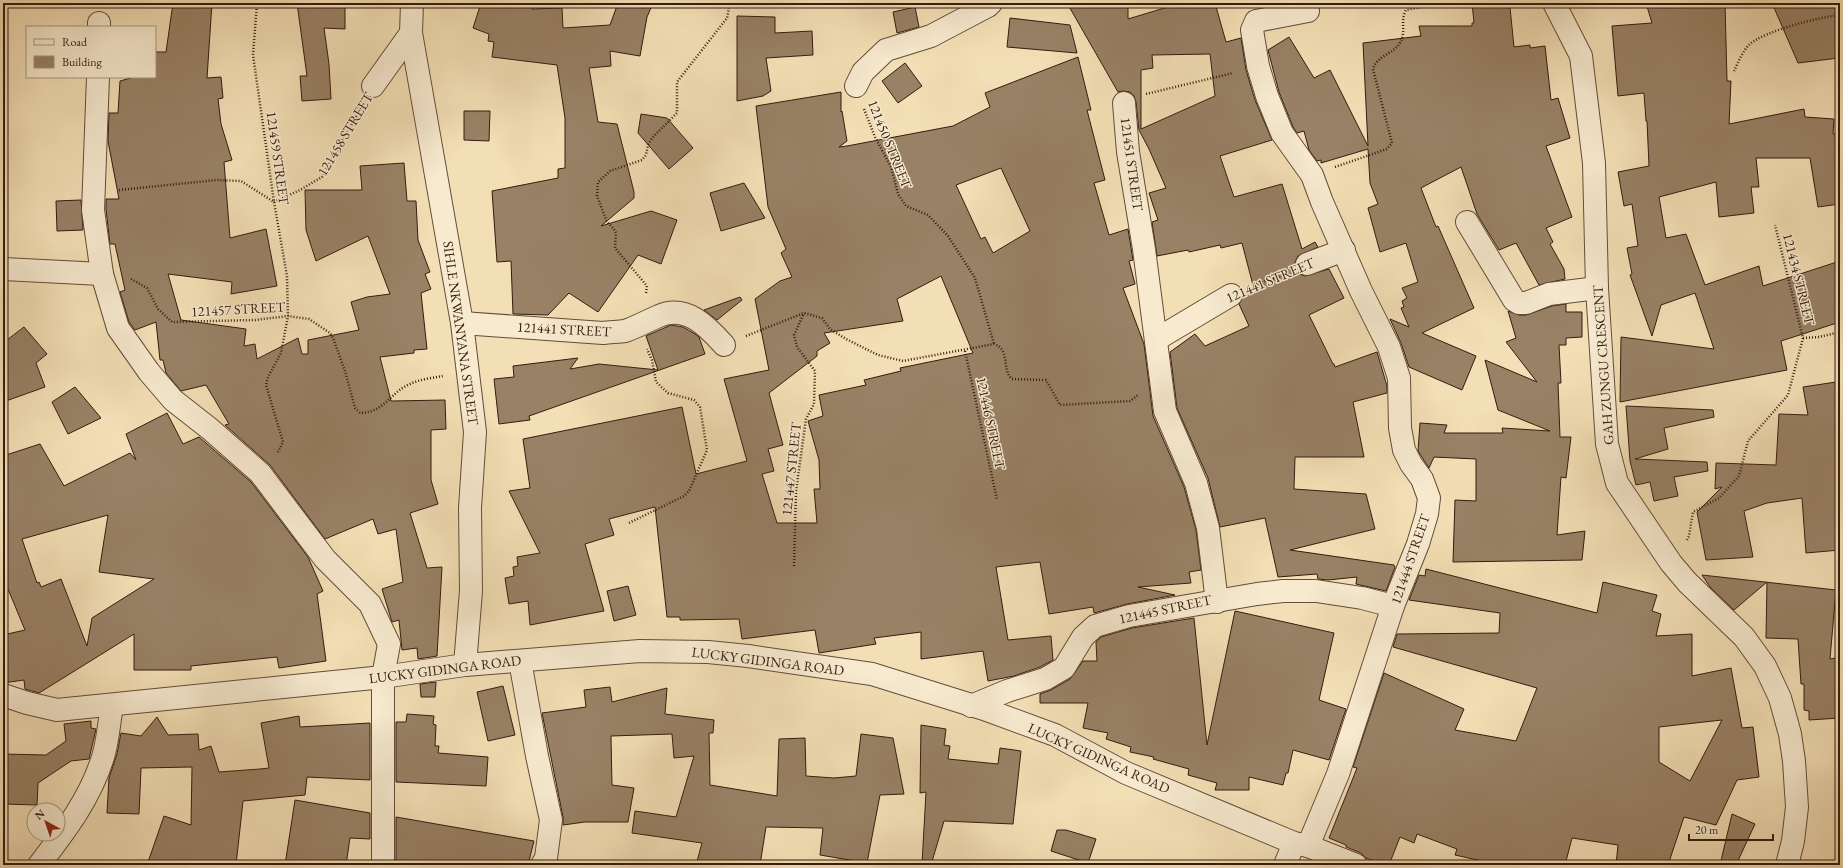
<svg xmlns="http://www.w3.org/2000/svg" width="1843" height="868" viewBox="0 0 1843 868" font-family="'EB Garamond',serif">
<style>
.building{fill:#988165;stroke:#351b0f;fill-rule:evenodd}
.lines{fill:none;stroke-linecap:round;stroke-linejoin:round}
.minor-casing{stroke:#644c38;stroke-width:24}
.path{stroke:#351b0f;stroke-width:2.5;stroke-dasharray:1 2;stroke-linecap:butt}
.minor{stroke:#f7eacf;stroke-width:22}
.labels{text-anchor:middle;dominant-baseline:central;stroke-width:3;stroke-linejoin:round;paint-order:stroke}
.street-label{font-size:14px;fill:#351b0f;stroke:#f7eacf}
</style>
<rect width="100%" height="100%" fill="#f3dfb5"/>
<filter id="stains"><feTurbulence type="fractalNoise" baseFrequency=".005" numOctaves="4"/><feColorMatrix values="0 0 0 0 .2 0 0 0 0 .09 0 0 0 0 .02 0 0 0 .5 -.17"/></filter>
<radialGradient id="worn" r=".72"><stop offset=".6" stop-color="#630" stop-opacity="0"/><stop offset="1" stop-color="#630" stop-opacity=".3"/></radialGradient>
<g class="building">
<path d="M 173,3 L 212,3 L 207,78 L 221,77 L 223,98 L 218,99 L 221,124 L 232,160 L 224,162 L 230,238 L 266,229 L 277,286 L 231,294 L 232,282 L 168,274 L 181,320 L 246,329 L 244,346 L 255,344 L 257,359 L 298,338 L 302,354 L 308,354 L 308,340 L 359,330 L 351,302 L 367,297 L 390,294 L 368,236 L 316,261 L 306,230 L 305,190 L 362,190 L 360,166 L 404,163 L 407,201 L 416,201 L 418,240 L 430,272 L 425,274 L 431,289 L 421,293 L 427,349 L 414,350 L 414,353 L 380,357 L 391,401 L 445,400 L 446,429 L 431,430 L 431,480 L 438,504 L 410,513 L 427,568 L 442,567 L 437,656 L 418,659 L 417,648 L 402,650 L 399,620 L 392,622 L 382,589 L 403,582 L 396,529 L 378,534 L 373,519 L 325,539 L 270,465 L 225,425 L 229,424 L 206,385 L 181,391 L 166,373 L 163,360 L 160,360 L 156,322 L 135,330 L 129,322 L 120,292 L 125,290 L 115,244 L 110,244 L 106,209 L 106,199 L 119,199 L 108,141 L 109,113 L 118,113 L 120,81 L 134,77 L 155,77 L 155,52 L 166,52 Z"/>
<path d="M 297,3 L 345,3 L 345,29 L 324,28 L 329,64 L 331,99 L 302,101 L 300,76 L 307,76 Z"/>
<path d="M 481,3 L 534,3 L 532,9 L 562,8 L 563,28 L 610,25 L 618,3 L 653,3 L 647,17 L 640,56 L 610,51 L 611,66 L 589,68 L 598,122 L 617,124 L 634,192 L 634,198 L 601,226 L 651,211 L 677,220 L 661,264 L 638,255 L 598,312 L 569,293 L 548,315 L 513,314 L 511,261 L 497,262 L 492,191 L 558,178 L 558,169 L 565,168 L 565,118 L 557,65 L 492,57 L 494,42 L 488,41 L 489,34 L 473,28 Z"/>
<path d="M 1067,3 L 1128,3 L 1128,19 L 1181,3 L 1215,3 L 1226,42 L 1241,38 L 1246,70 L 1255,100 L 1272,140 L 1220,156 L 1234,197 L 1282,184 L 1302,249 L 1315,242 L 1318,247 L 1298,256 L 1295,262 L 1295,269 L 1299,274 L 1305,276 L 1329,269 L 1344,298 L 1309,315 L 1333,364 L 1334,364 L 1335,367 L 1377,352 L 1387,386 L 1387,393 L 1353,402 L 1364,457 L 1295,457 L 1294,489 L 1366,494 L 1375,529 L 1290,550 L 1394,565 L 1395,567 L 1386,591 L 1356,584 L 1357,577 L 1328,580 L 1318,579 L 1317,574 L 1278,577 L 1265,518 L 1220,527 L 1208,478 L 1177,408 L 1170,352 L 1195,334 L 1205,346 L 1249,326 L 1239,304 L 1243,294 L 1254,289 L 1242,243 L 1221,248 L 1220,245 L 1189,252 L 1188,250 L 1157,256 L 1152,222 L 1158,220 L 1149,193 L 1166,188 L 1149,149 L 1139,130 L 1136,102 L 1134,96 L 1130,92 L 1123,91 L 1118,92 ZM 1210,54 L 1215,96 L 1141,129 L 1141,70 L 1153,68 L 1152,55 Z"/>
<path d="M 1472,3 L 1506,3 L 1506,8 L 1510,7 L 1514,47 L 1530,45 L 1530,48 L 1545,46 L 1551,100 L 1558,98 L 1570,138 L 1546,146 L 1572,217 L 1546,228 L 1553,242 L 1550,244 L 1564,269 L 1565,279 L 1539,285 L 1516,243 L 1499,250 L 1477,214 L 1461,167 L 1421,188 L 1436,227 L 1438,226 L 1474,308 L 1422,333 L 1476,356 L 1462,390 L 1409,367 L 1401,343 L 1390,319 L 1409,327 L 1401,308 L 1404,307 L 1402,301 L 1407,298 L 1402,288 L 1418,282 L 1406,243 L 1380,252 L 1368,208 L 1378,204 L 1370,183 L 1368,149 L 1321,163 L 1321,160 L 1317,161 L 1309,150 L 1304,131 L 1297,133 L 1293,127 L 1279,92 L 1268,50 L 1289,37 L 1314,78 L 1330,70 L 1368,146 L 1363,43 L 1421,36 L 1419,26 L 1472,26 L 1472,23 L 1474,23 Z"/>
<path d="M 1646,3 L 1725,3 L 1727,81 L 1731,81 L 1729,124 L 1804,109 L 1805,117 L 1834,119 L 1833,134 L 1836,134 L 1836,146 L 1840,146 L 1840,204 L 1818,207 L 1810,158 L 1756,158 L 1759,187 L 1751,187 L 1754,213 L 1719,217 L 1716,182 L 1659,197 L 1666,238 L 1686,234 L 1705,285 L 1759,266 L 1763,286 L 1840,261 L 1840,322 L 1781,341 L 1787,370 L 1620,402 L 1621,337 L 1714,349 L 1695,293 L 1661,305 L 1652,336 L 1630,275 L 1632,274 L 1627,248 L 1638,246 L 1632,204 L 1624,206 L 1618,172 L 1649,166 L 1647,121 L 1646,121 L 1644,93 L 1618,96 L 1612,26 L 1652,23 Z"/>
<path d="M 1772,3 L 1834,3 L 1840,34 L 1840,38 L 1837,39 L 1839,58 L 1798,63 Z"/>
<path d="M 915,7 L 919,27 L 897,33 L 893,12 Z"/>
<path d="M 737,16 L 775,17 L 775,33 L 812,31 L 813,55 L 766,58 L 771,91 L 763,96 L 737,101 Z"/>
<path d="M 1010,18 L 1070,25 L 1077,53 L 1007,47 Z"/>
<path d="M 1078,57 L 1091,110 L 1087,110 L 1105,180 L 1094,183 L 1109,235 L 1128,229 L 1133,260 L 1129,261 L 1135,284 L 1123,288 L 1144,344 L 1153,416 L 1184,487 L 1196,530 L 1201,570 L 1189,572 L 1191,583 L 1138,587 L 1175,595 L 1127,604 L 1094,613 L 1093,607 L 1049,614 L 1040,562 L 996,567 L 1008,640 L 1051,636 L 1053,660 L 1040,667 L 1014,676 L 988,681 L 983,651 L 921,659 L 921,632 L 874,638 L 876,644 L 819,653 L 815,630 L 742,639 L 739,619 L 680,620 L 680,617 L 667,617 L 655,507 L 609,519 L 614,535 L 585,544 L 604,611 L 530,625 L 528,601 L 509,604 L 505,578 L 514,576 L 513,567 L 518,566 L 517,557 L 540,553 L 509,491 L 530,488 L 523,439 L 682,407 L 696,474 L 747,461 L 724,379 L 769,370 L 755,299 L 780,281 L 792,277 L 781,253 L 786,249 L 768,207 L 756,106 L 841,92 L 841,112 L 842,111 L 847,141 L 839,147 L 847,146 L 953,126 L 990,107 L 985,93 ZM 1001,168 L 1030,231 L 993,253 L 985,237 L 981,239 L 956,185 ZM 941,276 L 973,353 L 900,368 L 901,371 L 864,380 L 866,385 L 819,395 L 823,416 L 808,421 L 819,460 L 820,489 L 814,489 L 817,523 L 777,523 L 762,474 L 774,471 L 768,449 L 783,445 L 769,393 L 817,356 L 817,351 L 830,343 L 824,333 L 903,321 L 897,299 Z"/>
<path d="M 905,63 L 922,86 L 898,103 L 882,81 Z"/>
<path d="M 464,111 L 490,111 L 489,141 L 464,140 Z"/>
<path d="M 641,114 L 667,118 L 693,148 L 669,169 L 638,133 Z"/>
<path d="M 744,183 L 765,218 L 721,231 L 710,193 Z"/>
<path d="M 81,200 L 83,230 L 57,231 L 56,201 Z"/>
<path d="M 740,297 L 742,300 L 717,320 L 704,310 Z"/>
<path d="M 1566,304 L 1566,312 L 1582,312 L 1582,337 L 1566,338 L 1566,345 L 1559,345 L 1561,383 L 1558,383 L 1560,437 L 1571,437 L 1566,478 L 1561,477 L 1557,535 L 1585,531 L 1582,560 L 1453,562 L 1455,500 L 1476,501 L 1476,459 L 1434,457 L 1429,468 L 1418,451 L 1420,423 L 1447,425 L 1444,433 L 1503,433 L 1502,428 L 1550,431 L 1498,410 L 1485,360 L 1537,382 L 1506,342 L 1516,338 L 1508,311 L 1519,315 L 1526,315 L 1552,306 Z"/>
<path d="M 671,325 L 683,327 L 695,334 L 699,337 L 705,354 L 529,416 L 530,420 L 499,424 L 494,379 L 514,377 L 513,366 L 578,358 L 570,369 L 599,364 L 658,370 L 646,336 Z"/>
<path d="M 24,327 L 47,354 L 36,363 L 45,387 L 3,402 L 3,343 Z"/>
<path d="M 1836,382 L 1840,406 L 1840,550 L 1806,553 L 1802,498 L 1767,503 L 1744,511 L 1753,557 L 1706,560 L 1697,512 L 1722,487 L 1715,489 L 1716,463 L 1776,465 L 1779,414 L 1808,415 L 1803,387 Z"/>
<path d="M 75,387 L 101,418 L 68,434 L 52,402 Z"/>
<path d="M 1626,406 L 1713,410 L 1714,417 L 1664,428 L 1668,449 L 1635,459 L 1707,462 L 1708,471 L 1674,477 L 1678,496 L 1654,501 L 1650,482 L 1636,485 L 1630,461 Z"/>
<path d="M 167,413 L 183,444 L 199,437 L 251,482 L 308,557 L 323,591 L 317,594 L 326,661 L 279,668 L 277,657 L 191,666 L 191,670 L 134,670 L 134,634 L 39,693 L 25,689 L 24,680 L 3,683 L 3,635 L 25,630 L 3,577 L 3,456 L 40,444 L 64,486 L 130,453 L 136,460 L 126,434 ZM 108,515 L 99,572 L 154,579 L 92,618 L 87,646 L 61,579 L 41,587 L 39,582 L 37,583 L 22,539 Z"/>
<path d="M 1426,569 L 1597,613 L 1603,582 L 1657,595 L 1652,611 L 1661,614 L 1656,636 L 1692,634 L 1692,676 L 1731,668 L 1742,728 L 1753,727 L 1759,777 L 1737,780 L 1716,825 L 1684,817 L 1668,865 L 1616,865 L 1618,845 L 1572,838 L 1565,865 L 1500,865 L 1455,855 L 1457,849 L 1417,834 L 1414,843 L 1400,837 L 1389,865 L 1386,865 L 1366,858 L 1361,853 L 1346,847 L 1346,845 L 1329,838 L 1357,768 L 1353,767 L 1384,673 L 1464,709 L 1455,730 L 1516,741 L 1537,688 L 1393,647 L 1397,634 L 1499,633 L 1500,613 L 1409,600 L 1419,575 L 1425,576 ZM 1722,720 L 1690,781 L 1659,762 L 1659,727 Z"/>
<path d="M 1702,575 L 1836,590 L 1830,659 L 1836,658 L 1838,691 L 1840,691 L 1840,718 L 1809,720 L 1809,711 L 1804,710 L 1804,684 L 1801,684 L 1798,639 L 1766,638 L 1767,582 L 1734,610 L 1710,587 Z"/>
<path d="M 628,586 L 636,615 L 614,621 L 607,591 Z"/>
<path d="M 1235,611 L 1334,633 L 1319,700 L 1346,709 L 1329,760 L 1293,750 L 1288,773 L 1286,773 L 1283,785 L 1249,777 L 1249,790 L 1215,790 L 1217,783 L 1188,775 L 1189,769 L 1153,759 L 1154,757 L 1130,752 L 1131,747 L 1106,739 L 1108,733 L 1083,728 L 1088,703 L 1040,703 L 1040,694 L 1051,690 L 1070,679 L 1083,661 L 1097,661 L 1096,642 L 1101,637 L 1132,628 L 1194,618 L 1207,745 Z"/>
<path d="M 436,682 L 435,697 L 421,697 L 420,684 Z"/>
<path d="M 503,686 L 515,735 L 488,741 L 477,692 Z"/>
<path d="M 610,687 L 612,702 L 667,688 L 665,714 L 714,720 L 713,733 L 709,733 L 710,785 L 777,796 L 779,739 L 805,738 L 806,776 L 834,778 L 856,776 L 861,734 L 893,738 L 904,794 L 880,795 L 867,863 L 820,855 L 823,828 L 766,827 L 760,865 L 696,865 L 702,843 L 632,833 L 635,811 L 676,817 L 694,756 L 674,758 L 672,734 L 611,736 L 612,785 L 634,788 L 628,822 L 585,822 L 563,825 L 563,817 L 542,713 L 586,707 L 584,690 Z"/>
<path d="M 407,714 L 434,716 L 433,724 L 436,725 L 435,746 L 439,746 L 438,753 L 488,757 L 486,786 L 396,782 L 396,722 L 406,722 Z"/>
<path d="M 299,716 L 300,727 L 370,723 L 370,780 L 307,777 L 305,795 L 243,801 L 236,865 L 147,865 L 164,816 L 191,825 L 192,767 L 141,768 L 139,814 L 107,813 L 109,778 L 117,754 L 121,733 L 141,736 L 157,717 L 168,735 L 198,734 L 199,750 L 211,746 L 219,772 L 260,769 L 269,768 L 261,723 Z"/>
<path d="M 91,721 L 91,728 L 96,729 L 89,759 L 71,761 L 38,783 L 37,805 L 3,804 L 3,754 L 46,755 L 66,741 L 64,724 Z"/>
<path d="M 921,725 L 946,729 L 944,745 L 950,746 L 948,759 L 998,764 L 1000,748 L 1021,751 L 1013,824 L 944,821 L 931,865 L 922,864 L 926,792 L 920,793 Z"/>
<path d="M 295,800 L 370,813 L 370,839 L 350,838 L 346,865 L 285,865 Z"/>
<path d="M 1732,814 L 1755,824 L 1736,865 L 1720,865 Z"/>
<path d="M 396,817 L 534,841 L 528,865 L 396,865 Z"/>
<path d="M 1057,830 L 1066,830 L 1096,839 L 1088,863 L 1051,851 Z"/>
</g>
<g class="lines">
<g class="minor-casing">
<g id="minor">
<path d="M 412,3 L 411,33 L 462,323 L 475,432 L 470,508 L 471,591 L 465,665"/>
<path d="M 1554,3 L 1581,56 L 1594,163 L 1597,288 L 1607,444 L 1617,483 L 1671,563 L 1687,582 L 1744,637 L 1765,666 L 1780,698 L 1790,734 L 1794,761 L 1797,807 L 1793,841 L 1787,865"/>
<path d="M 99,27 L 99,23"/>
<path d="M 98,77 L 93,210 L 102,274 L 118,328 L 149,372 L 173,400 L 210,429 L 260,473 L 325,559 L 370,604 L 389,644 L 383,677 L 383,865"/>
<path d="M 373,86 L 411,33"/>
<path d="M 856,86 L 863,72 L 886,50 L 931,36 L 988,6 L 991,3"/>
<path d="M 1124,103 L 1128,152 L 1144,249 L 1165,411 L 1196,483 L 1208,528 L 1217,602"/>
<path d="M 1467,222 L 1514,300 L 1519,303 L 1526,303 L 1549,294 L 1597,288"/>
<path d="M 1307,264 L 1344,250"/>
<path d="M 3,269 L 102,274"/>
<path d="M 462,323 L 603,333 C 610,332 618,332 625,331 C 637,327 647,321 659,316 C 686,304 707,326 724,345"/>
<path d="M 1157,339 L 1231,295"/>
<path d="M 520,661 L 537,756 L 551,820 L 546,858 L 542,865"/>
<path d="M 3,695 L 27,703 L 57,710 L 383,677 L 465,665 L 640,651 L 708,652 L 748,656 L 872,674 L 984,709 L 1055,735 L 1126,773 L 1294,843 L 1308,846 L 1356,865"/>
<path d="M 971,706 L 1007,691 L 1045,679 L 1064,668 L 1083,637 L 1095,626 L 1129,616 L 1257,594 L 1283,591 L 1316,591 L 1362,598 L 1393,606"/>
<path d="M 1308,846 L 1338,774 L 1393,606 L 1418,544 L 1427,514 L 1429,498 L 1422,479 L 1411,464 L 1404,450 L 1400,428 L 1399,378 L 1389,347 L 1361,291 L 1322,202 L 1312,175 L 1282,133 L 1267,96 L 1258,66 L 1252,30 L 1256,21 L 1308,11"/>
<path d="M 39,865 C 65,831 90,799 103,757 C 108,741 109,722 112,706"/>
<path d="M 1285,865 L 1294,843"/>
</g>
</g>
<g class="path">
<path d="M 257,3 L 253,55 L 274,202 L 287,276 L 288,316 L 281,353 L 268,377 L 266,385 L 283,442 L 277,454"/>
<path d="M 1734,71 C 1738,63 1743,50 1750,44 C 1765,31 1819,17 1840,15"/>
<path d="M 1146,94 L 1233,73"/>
<path d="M 864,109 L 875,137 L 891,167 L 898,194 L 906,206 L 928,215 L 948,236 L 975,278 L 994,344"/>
<path d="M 1335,167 L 1387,149 L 1392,143 L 1373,69 C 1377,55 1395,54 1401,41 C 1406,31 1400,20 1406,10 L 1443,3"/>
<path d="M 119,190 L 217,180 L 241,181 L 274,202"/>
<path d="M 274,202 L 300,190 L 322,177 L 361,108"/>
<path d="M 131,279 L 147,288 L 158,309 L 172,322 L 255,320 L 288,316 L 309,319 L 330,333 L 333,338 L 345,371 L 355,408 L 360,413 C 386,412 390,392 410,384 C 420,379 433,378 443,376"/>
<path d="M 1253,285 L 1284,275"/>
<path d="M 646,293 L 647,286 L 615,248 L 616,233 L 614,229 L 607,222 L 597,196 L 598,182 L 610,171 L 642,160 L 646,155 L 648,145 L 652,138 L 677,113 L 677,82 L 727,18 L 730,3"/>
<path d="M 746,336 L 804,313 L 822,318 L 830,329 L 846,339 L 878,355 L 903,361 L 994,344 C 1011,350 1001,369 1012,379 L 1046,380 L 1060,405 L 1130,401 L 1138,395"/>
<path d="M 1803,338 L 1819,337 L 1840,332"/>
<path d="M 965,351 L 997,500"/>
<path d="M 629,523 L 684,496 L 689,491 L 707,450 L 700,407 L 694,400 L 668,393 L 656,382 L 652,360 L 647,349"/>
<path d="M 1687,540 L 1689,536 L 1693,512 L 1719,498 L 1739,476 L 1748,441 L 1788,395 L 1803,338 L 1775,225"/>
<path d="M 794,566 L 796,491 L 806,419 L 814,404 L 815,371 L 797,347 L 794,335 L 804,313"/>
</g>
<use href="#minor" class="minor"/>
</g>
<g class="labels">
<g class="street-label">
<text transform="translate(345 134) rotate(-59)">121458 STREET</text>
<text transform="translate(890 144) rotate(68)">121450 STREET</text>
<text transform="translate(278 158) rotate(82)">121459 STREET</text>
<text transform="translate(1132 164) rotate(82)">121451 STREET</text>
<text transform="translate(1799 279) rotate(76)">121434 STREET</text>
<text transform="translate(1270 280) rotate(-23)">121441 STREET</text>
<text transform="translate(238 309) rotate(-3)">121457 STREET</text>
<text transform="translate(564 329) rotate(3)">121441 STREET</text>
<text transform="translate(461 333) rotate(82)">SIHLE NKWANYANA STREET</text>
<text transform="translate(1603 365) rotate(-94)">GAH ZUNGU CRESCENT</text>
<text transform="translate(991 423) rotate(78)">121446 STREET</text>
<text transform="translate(791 469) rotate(-84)">121447 STREET</text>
<text transform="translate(1410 559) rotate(-71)">121444 STREET</text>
<text transform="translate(1165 609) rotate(-12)">121445 STREET</text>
<text transform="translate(768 661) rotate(7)">LUCKY GIDINGA ROAD</text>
<text transform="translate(445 669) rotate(-7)">LUCKY GIDINGA ROAD</text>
<text transform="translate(1099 758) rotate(24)">LUCKY GIDINGA ROAD</text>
</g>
</g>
<rect width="1843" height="868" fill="none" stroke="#f3dfb5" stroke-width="16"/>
<rect x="4" y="4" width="1835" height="860" fill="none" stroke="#351b0f" stroke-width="2"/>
<rect x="8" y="8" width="1827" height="852" fill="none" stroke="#351b0f"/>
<rect x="26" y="26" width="130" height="52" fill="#f7eacf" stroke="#a99782"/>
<rect x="34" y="39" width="20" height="6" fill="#f7eacf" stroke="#a99782"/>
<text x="62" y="46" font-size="12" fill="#351b0f">Road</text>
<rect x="34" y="56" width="20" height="12" fill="#988165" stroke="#a99782"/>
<text x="62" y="66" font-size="12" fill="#351b0f">Building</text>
<g transform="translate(46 822) rotate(320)"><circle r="19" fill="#f7eacf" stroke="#a99782"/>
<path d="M0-3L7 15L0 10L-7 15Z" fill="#8f2418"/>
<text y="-6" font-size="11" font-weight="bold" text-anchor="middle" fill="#351b0f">N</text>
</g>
<path d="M1689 834v6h84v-6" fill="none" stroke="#351b0f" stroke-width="2"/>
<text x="1695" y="834" font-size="12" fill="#351b0f" stroke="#f7eacf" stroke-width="3" paint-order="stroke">20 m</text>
<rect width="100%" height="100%" filter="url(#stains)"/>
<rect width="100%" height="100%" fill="url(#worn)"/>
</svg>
